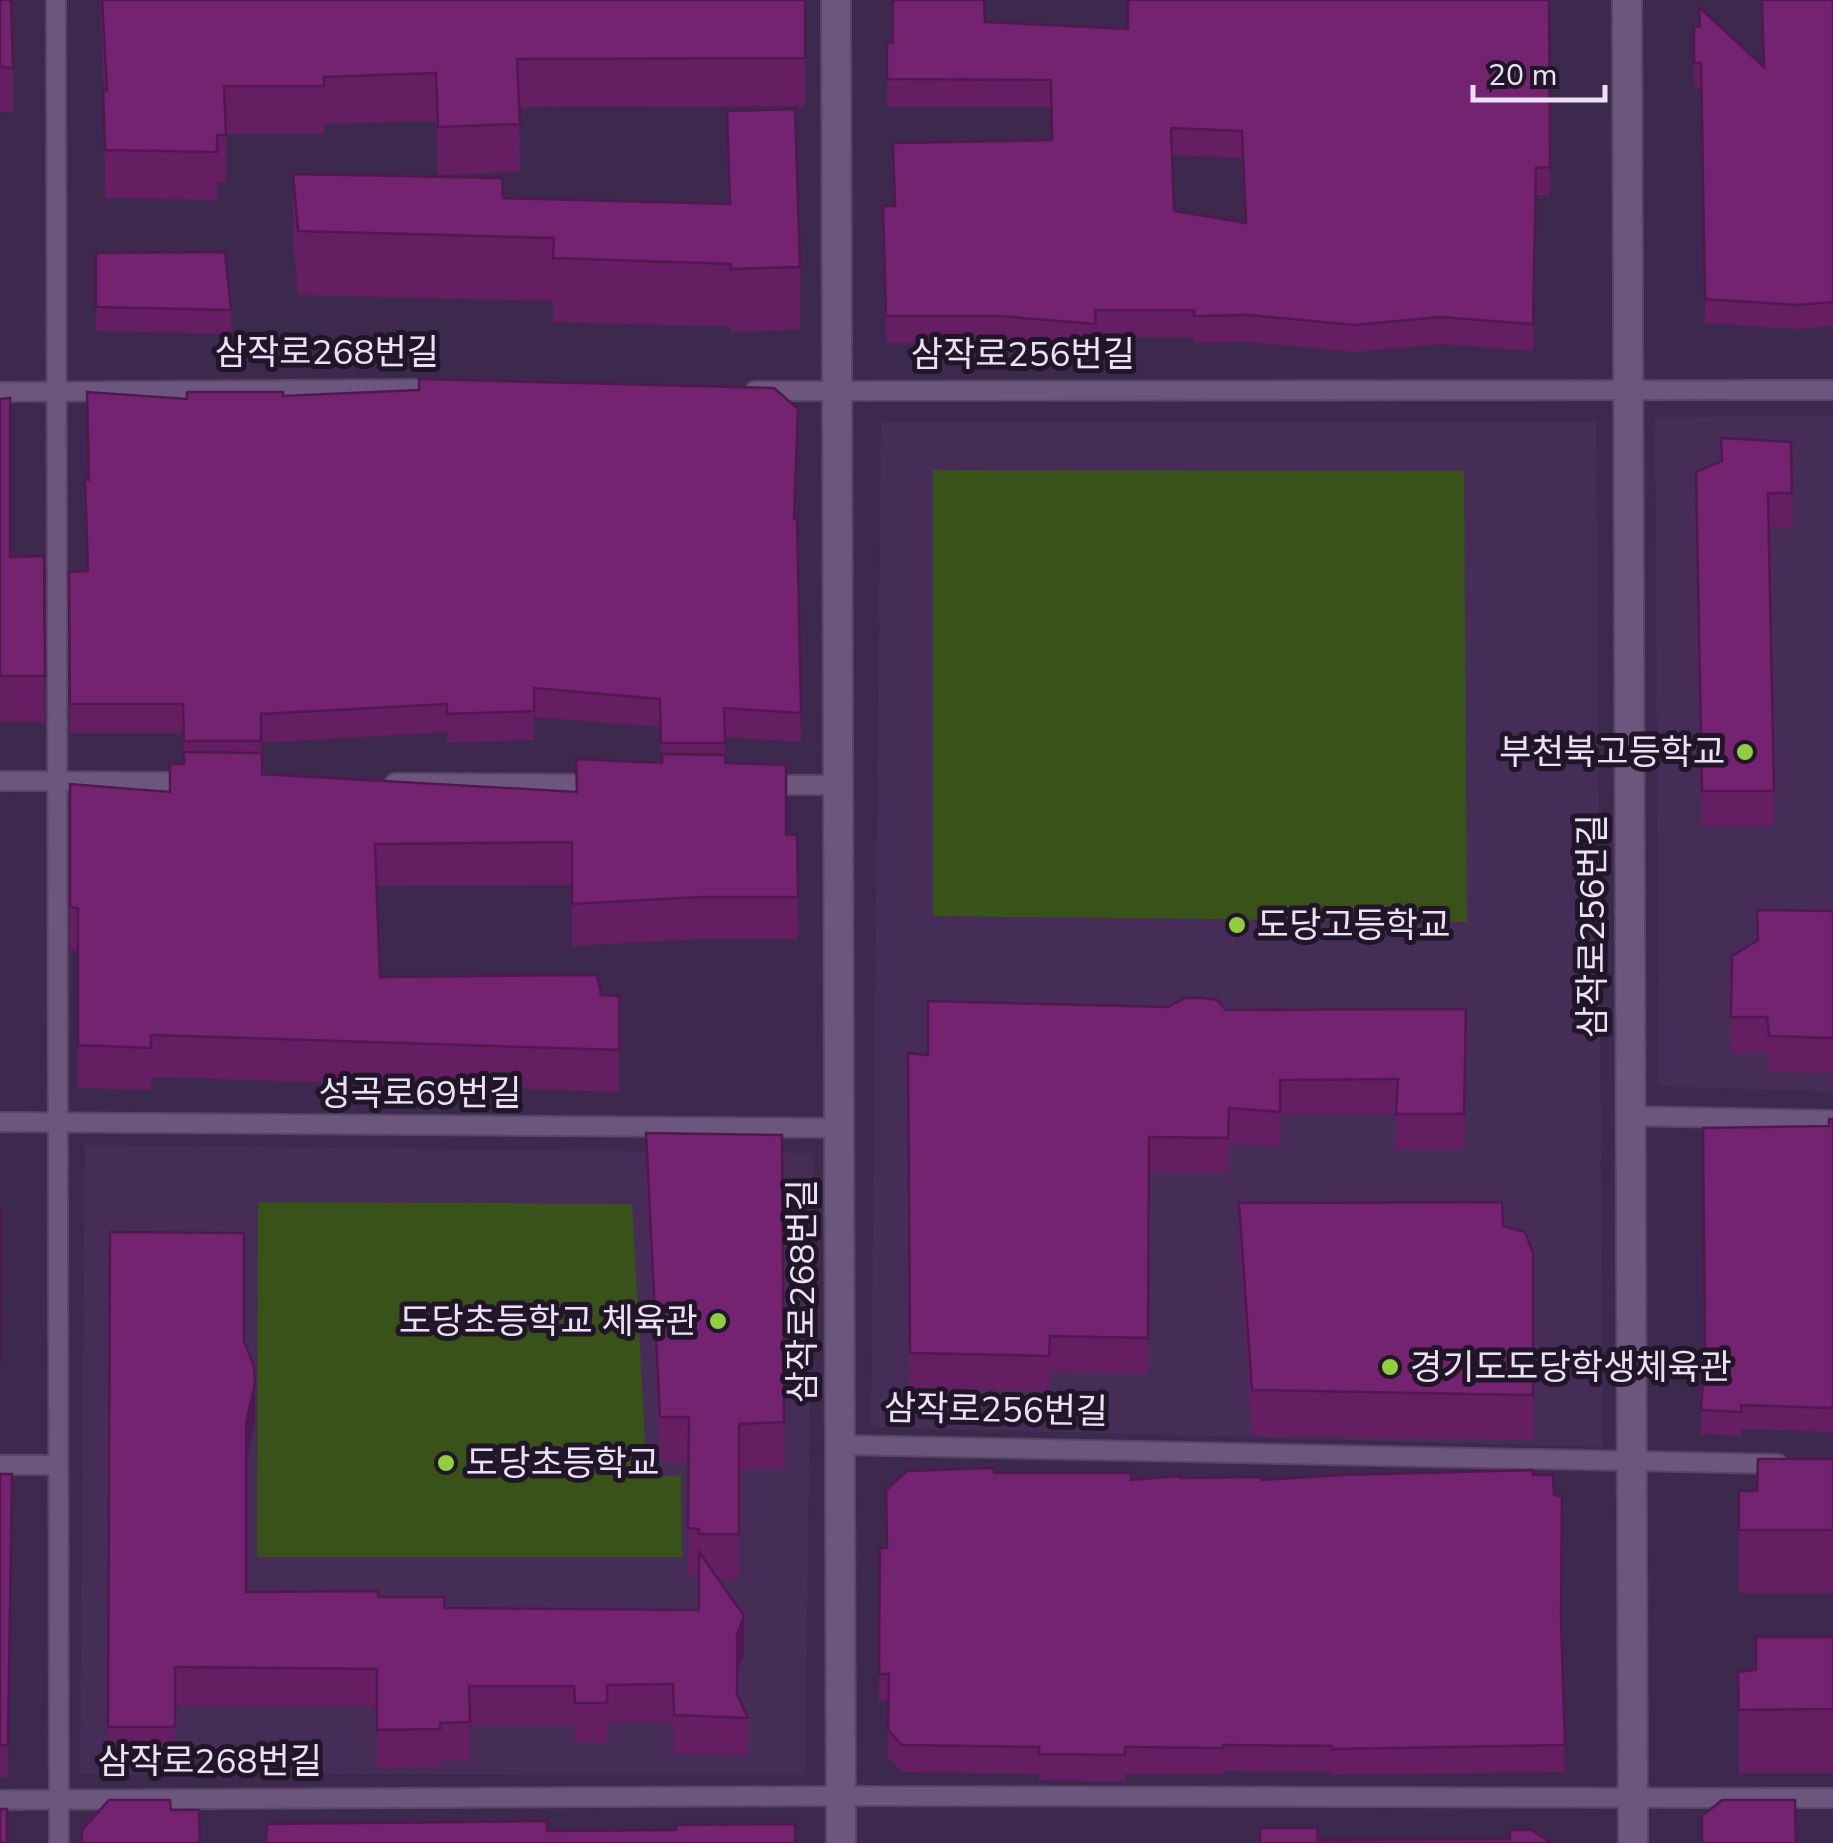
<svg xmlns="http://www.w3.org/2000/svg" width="1833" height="1843" viewBox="0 0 1833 1843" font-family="'Nunito Sans','Noto Sans KR',sans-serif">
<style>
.built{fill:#462d58}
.green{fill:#395219}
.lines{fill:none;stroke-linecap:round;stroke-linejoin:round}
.service-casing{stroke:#584665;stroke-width:22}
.minor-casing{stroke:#584665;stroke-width:32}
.service{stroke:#6c567e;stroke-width:18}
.minor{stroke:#6c567e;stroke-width:28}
.wall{fill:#641e61;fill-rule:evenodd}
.shaded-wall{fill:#51184f}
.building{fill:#742371;stroke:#51184f;stroke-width:2.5;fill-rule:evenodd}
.poi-dot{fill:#92cd3f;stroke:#201627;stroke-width:4}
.labels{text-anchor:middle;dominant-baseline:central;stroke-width:10;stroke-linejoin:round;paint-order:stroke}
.street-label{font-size:35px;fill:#ece0f7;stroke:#201627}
.poi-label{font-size:35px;fill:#ece0f7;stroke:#201627;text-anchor:start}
</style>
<rect width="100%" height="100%" fill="#3d294d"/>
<g class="built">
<path d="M 1833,416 L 1833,1092 L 1659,1086 L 1655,417 Z"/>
<path d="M 881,422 L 1596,422 L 1603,1447 L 871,1427 Z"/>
<path d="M 85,1145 L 813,1153 L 805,1775 L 80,1774 Z"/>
</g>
<g class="green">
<path d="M 933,470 L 1464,471 L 1467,922 L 933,916 Z"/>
<path d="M 258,1202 L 632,1204 L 647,1477 L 681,1475 L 682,1557 L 257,1557 Z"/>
</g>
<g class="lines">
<g class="service-casing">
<g id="service">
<path d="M 56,0 L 59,1843"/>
<path d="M 755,391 L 1833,390"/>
<path d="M 0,392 L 439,389"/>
<path d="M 0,781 L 189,782"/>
<path d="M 395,783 L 599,784"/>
<path d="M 765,785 L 838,785"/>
<path d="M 1630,1116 L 1833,1120"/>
<path d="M 0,1122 L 839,1128"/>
<path d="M 840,1445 L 1778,1464"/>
<path d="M 0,1465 L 58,1465"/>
<path d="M 0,1800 L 841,1796 L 1833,1798"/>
</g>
</g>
<g class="minor-casing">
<g id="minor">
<path d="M 836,0 L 841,1843"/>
<path d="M 1627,0 L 1633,1843"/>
</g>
</g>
<use href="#service" class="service"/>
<use href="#minor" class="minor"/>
</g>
<g class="wall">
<path d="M 0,0 L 13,68 L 13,113 L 0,112 Z"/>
<path d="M 100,0 L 805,0 L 805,106 L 519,107 L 520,172 L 438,175 L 436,121 L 324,124 L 324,134 L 226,134 L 226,182 L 217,183 L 217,200 L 105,198 L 104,90 Z"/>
<path d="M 1549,0 L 1550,195 L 1536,195 L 1533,351 L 1440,344 L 1355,352 L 1249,342 L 1194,343 L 1194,337 L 1096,337 L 1096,351 L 999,343 L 886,343 L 883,233 L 894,206 L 1052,140 L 1051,107 L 887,107 L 887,43 L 1128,29 ZM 1172,155 L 1242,158 L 1245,223 L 1174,211 Z"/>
<path d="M 1833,0 L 1833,326 L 1797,329 L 1705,323 L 1701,87 L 1694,87 L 1694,27 L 1763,67 Z"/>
<path d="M 727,111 L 800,267 L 800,330 L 731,332 L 731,327 L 553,322 L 553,301 L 298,295 L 293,238 L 293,174 L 503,198 L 728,204 Z"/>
<path d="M 96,253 L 231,310 L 231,334 L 96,331 Z"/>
<path d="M 283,396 L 798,438 L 795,519 L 801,742 L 725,737 L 725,763 L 786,835 L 797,835 L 798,939 L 702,939 L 572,946 L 572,885 L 377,886 L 380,977 L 619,996 L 619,1092 L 151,1077 L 151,1090 L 78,1088 L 78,950 L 70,950 L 70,784 L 170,792 L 184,764 L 183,733 L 70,733 L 69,572 L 87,571 L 85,480 L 88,480 L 187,399 ZM 534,717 L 660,727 L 661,763 L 576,792 L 262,774 L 261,743 L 447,732 L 447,743 L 534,740 Z"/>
<path d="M 0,399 L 10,557 L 44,556 L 45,722 L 0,722 Z"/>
<path d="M 1721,438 L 1791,442 L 1792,528 L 1769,528 L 1774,826 L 1702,826 L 1696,508 L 1721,461 Z"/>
<path d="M 1757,910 L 1833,911 L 1833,1073 L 1769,1072 L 1767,1052 L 1731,1053 L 1732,956 L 1757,941 Z"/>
<path d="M 1226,1010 L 1466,1044 L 1464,1149 L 1396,1149 L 1396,1114 L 1280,1115 L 1280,1147 L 1229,1143 L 1228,1173 L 1149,1172 L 1148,1374 L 1050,1371 L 1049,1391 L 910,1388 L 908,1053 L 928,1055 Z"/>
<path d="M 1833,1119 L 1833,1432 L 1741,1429 L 1741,1436 L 1701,1434 L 1701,1410 Z"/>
<path d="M 646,1133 L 782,1135 L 784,1468 L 739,1469 L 739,1579 L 718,1579 L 744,1654 L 737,1672 L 737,1695 L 748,1718 L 748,1756 L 674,1753 L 673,1723 L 607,1723 L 607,1742 L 575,1742 L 574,1725 L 470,1725 L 470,1761 L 440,1761 L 440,1767 L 377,1768 L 377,1707 L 175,1706 L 175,1766 L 108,1765 L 110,1232 L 244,1341 L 255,1421 L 246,1462 L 246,1592 L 378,1597 L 445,1608 L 699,1610 L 699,1575 L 688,1574 L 688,1463 L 660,1462 L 646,1178 Z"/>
<path d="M 1239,1203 L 1503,1226 L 1533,1253 L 1533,1440 L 1252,1436 L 1239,1249 Z"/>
<path d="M 1833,1459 L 1833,1593 L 1739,1593 L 1739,1491 L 1757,1491 Z"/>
<path d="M 994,1473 L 1131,1480 L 1180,1478 L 1262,1480 L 1533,1475 L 1561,1629 L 1565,1772 L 1332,1775 L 1332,1772 L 1223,1771 L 1223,1774 L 1125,1774 L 1125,1782 L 1039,1780 L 1039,1774 L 902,1772 L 888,1757 L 888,1701 L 879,1701 L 880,1548 L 887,1548 Z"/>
<path d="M 0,1474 L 12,1474 L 8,1777 L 0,1777 Z"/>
<path d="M 1833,1637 L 1833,1773 L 1739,1773 L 1738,1672 L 1756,1670 Z"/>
</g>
<g class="shaded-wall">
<path d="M 255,1383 L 255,1421 L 246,1462 L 246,1424 Z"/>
<path d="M 744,1616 L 744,1654 L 737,1673 L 737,1634 Z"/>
</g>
<g class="building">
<path d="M 0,0 L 11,0 L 13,68 L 0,67 Z"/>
<path d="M 102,0 L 805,0 L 805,58 L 517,59 L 520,124 L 438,127 L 436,73 L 324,77 L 324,86 L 224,86 L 226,135 L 217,135 L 217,152 L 105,150 L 103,90 L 107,90 Z"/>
<path d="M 893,0 L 984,0 L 985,22 L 1128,29 L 1128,0 L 1549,0 L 1550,167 L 1536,168 L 1533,324 L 1440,317 L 1355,325 L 1249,315 L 1194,316 L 1194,310 L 1095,310 L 1096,324 L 999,316 L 886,316 L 883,206 L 895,206 L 893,143 L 1052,140 L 1051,80 L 887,79 L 887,43 L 893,43 ZM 1171,128 L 1242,131 L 1246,223 L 1174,211 Z"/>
<path d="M 1762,0 L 1833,0 L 1833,302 L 1797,305 L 1705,299 L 1701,63 L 1694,63 L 1694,27 L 1700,26 L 1699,7 L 1764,67 Z"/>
<path d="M 795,109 L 800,267 L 731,269 L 731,264 L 553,258 L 554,238 L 298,231 L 293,174 L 502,178 L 503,198 L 730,204 L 727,111 Z"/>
<path d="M 225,252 L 231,310 L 96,307 L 96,253 Z"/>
<path d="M 419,379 L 774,388 L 798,409 L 794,519 L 797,518 L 801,713 L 724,708 L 725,743 L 661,743 L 660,699 L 534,688 L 534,711 L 447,714 L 447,704 L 261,714 L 261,741 L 184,741 L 183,704 L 70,704 L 69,572 L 88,571 L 85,480 L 89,480 L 87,392 L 187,399 L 187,392 L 283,392 L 283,396 L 419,390 Z"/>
<path d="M 10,398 L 10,557 L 44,556 L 45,676 L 0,676 L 0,399 Z"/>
<path d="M 1721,438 L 1791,442 L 1792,493 L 1768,493 L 1774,791 L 1702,791 L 1696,472 L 1722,461 Z"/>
<path d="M 184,752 L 262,753 L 262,774 L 577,792 L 576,759 L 662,763 L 662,754 L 725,755 L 725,763 L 786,765 L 786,835 L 797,835 L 798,897 L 702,897 L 572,904 L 572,842 L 375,844 L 380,977 L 597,975 L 601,995 L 619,996 L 619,1050 L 151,1035 L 151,1048 L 78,1045 L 78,908 L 70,907 L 70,784 L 170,792 L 170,764 L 184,764 Z"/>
<path d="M 1757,910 L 1833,911 L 1833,1038 L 1769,1036 L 1767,1017 L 1731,1017 L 1732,956 L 1758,940 Z"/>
<path d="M 1185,998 L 1203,998 L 1217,1000 L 1226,1010 L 1466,1009 L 1464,1114 L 1396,1114 L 1398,1079 L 1280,1080 L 1280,1112 L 1229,1108 L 1228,1138 L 1149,1137 L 1148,1338 L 1050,1336 L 1049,1356 L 910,1353 L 908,1053 L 928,1055 L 928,1001 L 1168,1007 Z"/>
<path d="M 1829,1119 L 1833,1119 L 1833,1408 L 1741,1405 L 1741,1412 L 1701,1410 L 1705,1349 L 1703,1128 L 1829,1126 Z"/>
<path d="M 646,1133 L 782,1135 L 784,1422 L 739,1424 L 739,1534 L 699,1534 L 699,1529 L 688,1528 L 689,1417 L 660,1417 Z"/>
<path d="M 1502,1202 L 1503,1226 L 1525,1232 L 1533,1253 L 1533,1395 L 1252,1390 L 1239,1203 Z"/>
<path d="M 0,1209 L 1,1209 L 0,1362 Z"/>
<path d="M 110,1232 L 244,1233 L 244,1341 L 254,1366 L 255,1383 L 246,1424 L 246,1592 L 378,1591 L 378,1597 L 445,1597 L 444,1608 L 699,1610 L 699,1552 L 744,1616 L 737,1634 L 737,1695 L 748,1718 L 674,1715 L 673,1684 L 607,1685 L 607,1703 L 575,1703 L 574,1686 L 469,1686 L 470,1722 L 440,1723 L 440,1729 L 377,1730 L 377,1669 L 175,1667 L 175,1727 L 108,1727 Z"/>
<path d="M 1758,1459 L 1833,1459 L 1833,1530 L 1739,1530 L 1739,1491 L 1757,1491 Z"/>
<path d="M 994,1468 L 994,1473 L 1131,1473 L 1131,1480 L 1179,1476 L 1180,1478 L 1262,1477 L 1262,1480 L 1341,1475 L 1533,1470 L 1533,1475 L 1553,1475 L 1554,1495 L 1562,1496 L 1561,1621 L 1565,1745 L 1332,1749 L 1332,1746 L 1223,1745 L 1223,1748 L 1125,1747 L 1125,1755 L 1039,1754 L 1039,1747 L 902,1745 L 888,1730 L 889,1674 L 879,1674 L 880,1548 L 887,1548 L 886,1490 L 907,1471 Z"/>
<path d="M 0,1474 L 12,1474 L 8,1745 L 0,1745 Z"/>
<path d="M 1756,1637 L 1833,1637 L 1833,1709 L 1739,1710 L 1738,1672 L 1756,1670 Z"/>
<path d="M 109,1800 L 170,1800 L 171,1810 L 199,1810 L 200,1843 L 82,1843 L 82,1830 Z"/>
<path d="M 1722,1800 L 1795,1800 L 1796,1843 L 1702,1843 L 1702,1816 Z"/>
<rect x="0" y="1809" width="7" height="34"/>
<path d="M 547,1821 L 547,1831 L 676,1830 L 676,1825 L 795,1824 L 795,1843 L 266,1843 L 267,1824 Z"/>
<path d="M 1260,1828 L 1317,1828 L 1318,1840 L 1510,1839 L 1510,1830 L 1532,1830 L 1551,1843 L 1260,1843 Z"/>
</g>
<g class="poi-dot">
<circle cx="1745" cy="752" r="10"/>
<circle cx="1237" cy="925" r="10"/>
<circle cx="718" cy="1321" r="10"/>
<circle cx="1390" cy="1367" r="10"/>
<circle cx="446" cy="1463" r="10"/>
</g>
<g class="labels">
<g class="street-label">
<text x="327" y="352">삼작로268번길</text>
<text x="1023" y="354">삼작로256번길</text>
<text transform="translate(1592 926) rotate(-90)">삼작로256번길</text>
<text x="420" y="1093">성곡로69번길</text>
<text transform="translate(802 1291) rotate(-90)">삼작로268번길</text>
<text transform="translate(996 1410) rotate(1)">삼작로256번길</text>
<text x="210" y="1761">삼작로268번길</text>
</g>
<g class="poi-label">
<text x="1725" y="752" text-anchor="end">부천북고등학교</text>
<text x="1257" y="925">도당고등학교</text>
<text x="698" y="1321" text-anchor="end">도당초등학교 체육관</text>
<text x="1410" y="1367">경기도도당학생체육관</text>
<text x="466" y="1463">도당초등학교</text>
</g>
</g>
<path d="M1473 85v15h132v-15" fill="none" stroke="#ece0f7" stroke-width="5"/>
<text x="1488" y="85" font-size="30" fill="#ece0f7" stroke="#201627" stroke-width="8" paint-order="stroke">20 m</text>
</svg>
